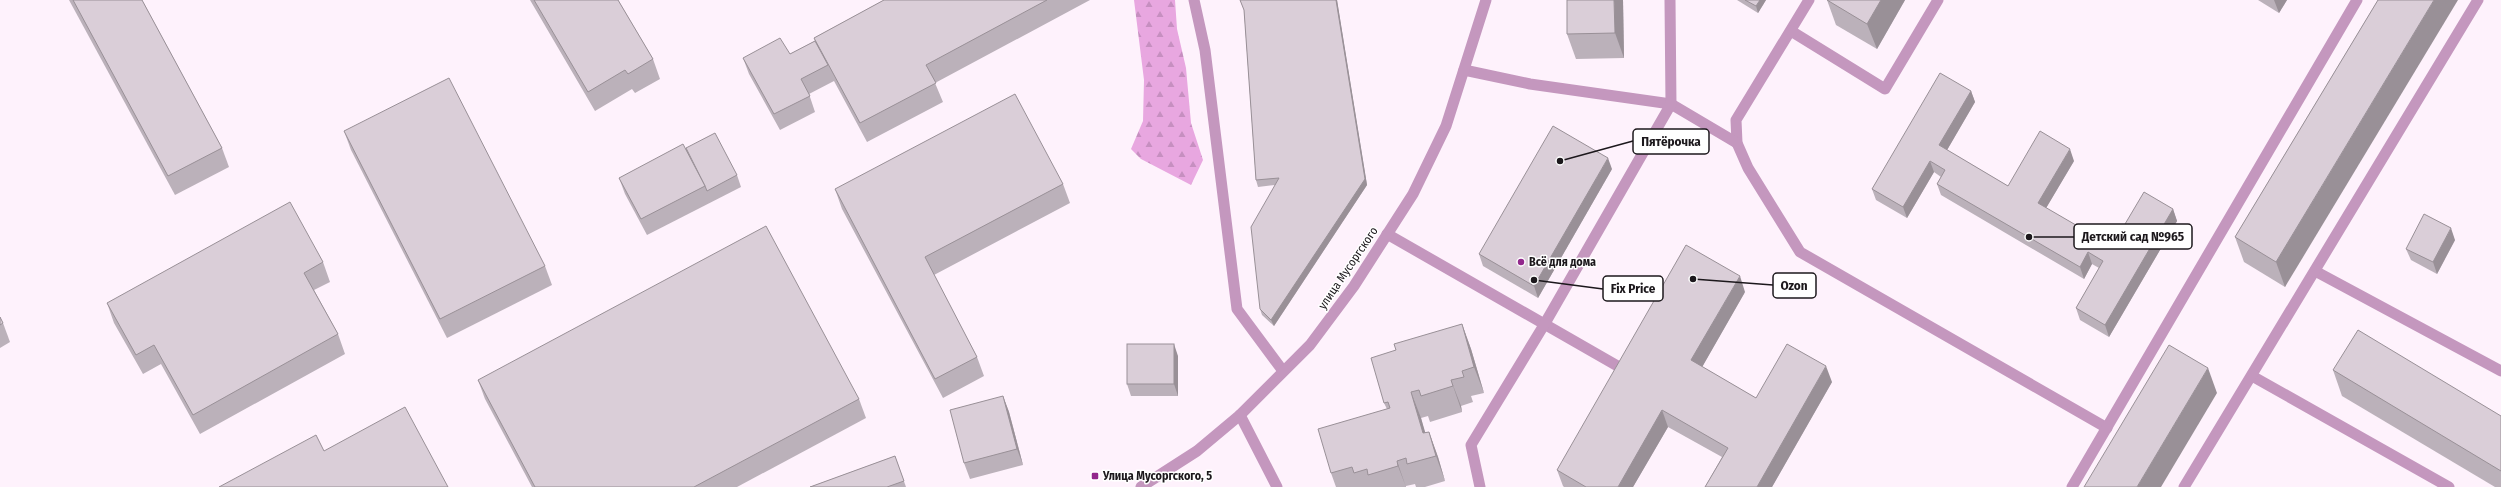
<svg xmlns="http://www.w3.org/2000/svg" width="2501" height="487" viewBox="0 0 2501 487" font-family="'Fira Sans Condensed',sans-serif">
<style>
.forest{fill:url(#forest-firs)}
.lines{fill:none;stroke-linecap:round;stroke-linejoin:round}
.service{stroke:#c497be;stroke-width:11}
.tertiary{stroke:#c497be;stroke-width:11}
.wall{fill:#bbb1ba}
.shaded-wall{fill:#999097}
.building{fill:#daced8;stroke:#999097}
.poi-dot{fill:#92288c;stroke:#fff;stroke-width:1.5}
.labels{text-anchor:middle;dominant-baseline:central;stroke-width:3;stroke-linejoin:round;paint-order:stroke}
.poi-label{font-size:12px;font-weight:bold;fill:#1c181c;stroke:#fff;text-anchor:start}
.street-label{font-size:12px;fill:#1c181c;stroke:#fff}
.leader{fill:none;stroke:#1c181c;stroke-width:1.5}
.callout-dot{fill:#1c181c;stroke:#fff;stroke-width:1.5}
.callout{fill:#fff;stroke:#1c181c;stroke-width:1.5}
.callout-label{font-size:13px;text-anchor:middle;font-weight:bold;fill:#1c181c}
</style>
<defs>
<pattern id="forest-firs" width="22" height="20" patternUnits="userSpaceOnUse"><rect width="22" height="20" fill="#e8a7e0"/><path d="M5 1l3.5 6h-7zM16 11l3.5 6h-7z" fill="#c68fc0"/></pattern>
</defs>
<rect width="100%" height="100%" fill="#fef2fc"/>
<path class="forest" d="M 1134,0 L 1175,0 L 1177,29 L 1186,68 L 1191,123 L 1203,160 L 1191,185 L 1141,159 L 1131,149 L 1143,121 L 1144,80 Z"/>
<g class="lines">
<g class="service">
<path d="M 1194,0 L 1205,50 L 1237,309 L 1283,371"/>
<path d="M 1809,0 L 1736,120 L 1737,143 L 1748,168 L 1800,252 L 2107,428"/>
<path d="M 1791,31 L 1885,89 L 1938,0"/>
<path d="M 1464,70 L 1530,84 L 1671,104 L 1737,143"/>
<path d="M 1387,234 L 1628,372"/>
<path d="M 2315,271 L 2501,371"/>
<path d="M 2252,376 L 2449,487"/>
<path d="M 1240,415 L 1277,487"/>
<path d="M 1480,487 L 1471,445 L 1544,325 L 1671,104 L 1670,0"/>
<path d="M 2072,487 L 2357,0"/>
<path d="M 2184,487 L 2478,0"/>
</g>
<path class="tertiary" d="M 1141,487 L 1197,451 L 1240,415 L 1310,345 L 1354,286 L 1413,194 L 1446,126 L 1486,0"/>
</g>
<g class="wall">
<path d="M 69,0 L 142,0 L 222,148 L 229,167 L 175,195 Z"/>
<path d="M 530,0 L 618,0 L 653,59 L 660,79 L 635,93 L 632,89 L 595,111 Z"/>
<path d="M 884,0 L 1090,0 L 935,83 L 943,102 L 867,142 L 834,81 L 809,94 L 815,112 L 780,130 L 749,74 L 743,58 L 790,54 L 815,41 L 814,38 Z"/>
<path d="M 1240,0 L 1337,0 L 1367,185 L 1274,326 L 1262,315 L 1260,309 L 1275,185 L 1258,187 L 1256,180 L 1244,10 Z"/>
<path d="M 1623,0 L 1624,58 L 1576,59 L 1567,34 Z"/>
<path d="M 1737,0 L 1766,0 L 1758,13 Z"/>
<path d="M 1827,0 L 1905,0 L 1877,49 L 1836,25 Z"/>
<path d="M 2258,0 L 2287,0 L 2279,13 Z"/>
<path d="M 2378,0 L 2285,287 L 2244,262 L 2235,237 Z"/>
<path d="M 1971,91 L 1975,102 L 1947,150 L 2008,186 L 2074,161 L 2046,208 L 2112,246 L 2173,209 L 2177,221 L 2109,337 L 2080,320 L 2076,308 L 2099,268 L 2092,264 L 2084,279 L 1941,195 L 1937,184 L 1941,177 L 1934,172 L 1907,218 L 1876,200 L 1872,189 Z"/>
<path d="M 344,131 L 545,266 L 552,285 L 447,338 L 351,150 Z"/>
<path d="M 686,148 L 737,175 L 741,187 L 647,235 L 625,194 L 619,178 Z"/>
<path d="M 1612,169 L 1538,298 L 1483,266 L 1479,254 Z"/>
<path d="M 1063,184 L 1070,203 L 934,275 L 977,357 L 984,376 L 943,398 L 842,209 L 835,189 Z"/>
<path d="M 2455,240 L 2437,274 L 2411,260 L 2406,249 Z"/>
<path d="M 323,262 L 330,282 L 314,290 L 338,334 L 345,354 L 200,434 L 161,364 L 143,374 L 114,323 L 107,303 Z"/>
<path d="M 1745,292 L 1702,367 L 1756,398 L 1832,382 L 1772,487 L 1705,487 L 1722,457 L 1668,427 L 1633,487 L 1564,487 L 1563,486 L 1557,470 Z"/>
<path d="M 0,317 L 3,323 L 10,342 L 0,348 Z"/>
<path d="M 1462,324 L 1471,349 L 1484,393 L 1471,396 L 1473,402 L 1461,406 L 1462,412 L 1430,422 L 1428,416 L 1421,418 L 1425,433 L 1429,432 L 1438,457 L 1445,481 L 1425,487 L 1416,487 L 1415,484 L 1406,486 L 1406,487 L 1336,487 L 1331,473 L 1387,409 L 1384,403 L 1396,350 Z"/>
<path d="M 1178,356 L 1178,396 L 1131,396 L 1127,384 Z"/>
<path d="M 2333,370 L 2501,416 L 2501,487 L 2495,487 L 2342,396 Z"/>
<path d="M 478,380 L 859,399 L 866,418 L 737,487 L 532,487 L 485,399 Z"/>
<path d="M 1003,396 L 1009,412 L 1023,465 L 970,479 L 964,463 Z"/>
<path d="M 895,456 L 906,487 L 810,487 Z"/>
</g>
<g class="shaded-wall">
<path d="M 1336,0 L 1337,0 L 1367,185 L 1274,326 L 1271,320 Z"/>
<path d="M 1614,0 L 1623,0 L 1624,58 L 1615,33 Z"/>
<path d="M 1760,0 L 1766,0 L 1758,13 L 1756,6 Z"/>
<path d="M 1881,0 L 1905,0 L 1877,49 L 1867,24 Z"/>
<path d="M 2274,0 L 2287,0 L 2279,13 Z"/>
<path d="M 2434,0 L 2458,0 L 2285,287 L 2276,262 Z"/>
<path d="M 1971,91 L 1975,102 L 1943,157 L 1939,145 Z"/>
<path d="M 2070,149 L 2074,161 L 2042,215 L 2038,203 Z"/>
<path d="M 1608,158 L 1612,169 L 1538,298 L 1534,286 Z"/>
<path d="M 1930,161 L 1934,172 L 1907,218 L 1903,207 Z"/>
<path d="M 2173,209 L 2177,221 L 2109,337 L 2105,325 Z"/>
<path d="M 2451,228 L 2455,240 L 2437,274 L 2433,262 Z"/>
<path d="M 2088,252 L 2092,264 L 2084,279 L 2080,267 Z"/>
<path d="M 1740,276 L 1745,292 L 1697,376 L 1691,360 Z"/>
<path d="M 1462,324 L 1471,349 L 1484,393 L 1474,367 Z"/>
<path d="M 1174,344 L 1178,356 L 1178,396 L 1174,384 Z"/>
<path d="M 1826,366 L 1832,382 L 1772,487 L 1757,487 Z"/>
<path d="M 2208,368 L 2217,393 L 2161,487 L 2137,487 Z"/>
<path d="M 1451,380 L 1461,406 L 1462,412 L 1453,386 Z"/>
<path d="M 1411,392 L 1421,418 L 1433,459 L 1423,433 Z"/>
<path d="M 1003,396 L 1009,412 L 1023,465 L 1017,449 Z"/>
<path d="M 1662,410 L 1668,427 L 1633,487 L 1618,487 Z"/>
<path d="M 1429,432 L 1438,457 L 1445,481 L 1436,456 Z"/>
<path d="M 1397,461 L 1406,487 L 1398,466 Z"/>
</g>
<g class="building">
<path d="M 73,0 L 142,0 L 222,148 L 168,176 Z"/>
<path d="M 534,0 L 618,0 L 653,59 L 628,74 L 625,70 L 588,92 Z"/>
<path d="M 884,0 L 1047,0 L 926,65 L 936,83 L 860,123 L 814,38 Z"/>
<path d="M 1240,0 L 1336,0 L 1365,179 L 1271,320 L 1260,309 L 1251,227 L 1279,178 L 1256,180 L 1244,10 Z"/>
<path d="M 1567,0 L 1614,0 L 1615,33 L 1567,34 Z"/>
<path d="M 1745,0 L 1760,0 L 1756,6 Z"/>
<path d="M 1827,0 L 1881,0 L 1867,24 Z"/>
<path d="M 2378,0 L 2434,0 L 2276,262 L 2235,237 Z"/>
<path d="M 780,38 L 790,54 L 815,41 L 828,65 L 801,79 L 810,96 L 774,114 L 743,58 Z"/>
<path d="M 1940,73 L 1971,91 L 1939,145 L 2008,186 L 2040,131 L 2070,149 L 2038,203 L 2112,246 L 2144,192 L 2173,209 L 2105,325 L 2076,308 L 2103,261 L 2088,252 L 2080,267 L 1937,184 L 1945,170 L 1930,161 L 1903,207 L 1872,189 Z"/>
<path d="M 449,78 L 545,266 L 440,319 L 344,131 Z"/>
<path d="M 1015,94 L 1063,184 L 925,257 L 977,357 L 935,379 L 835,189 Z"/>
<path d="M 1553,126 L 1608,158 L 1534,286 L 1479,254 Z"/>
<path d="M 715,133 L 737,175 L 707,191 L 705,186 L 686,148 Z"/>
<path d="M 683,144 L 705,186 L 641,219 L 619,178 Z"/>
<path d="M 290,202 L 323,262 L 304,273 L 338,334 L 193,415 L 154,345 L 136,355 L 107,303 Z"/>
<path d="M 2424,214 L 2451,228 L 2433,262 L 2406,249 Z"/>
<path d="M 766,226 L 859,399 L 694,487 L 535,487 L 478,380 Z"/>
<path d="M 1686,245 L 1740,276 L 1691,360 L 1756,398 L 1787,344 L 1826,366 L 1757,487 L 1705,487 L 1728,448 L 1662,410 L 1618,487 L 1586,487 L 1557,470 Z"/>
<path d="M 0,317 L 3,323 L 0,325 Z"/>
<path d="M 1462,324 L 1474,367 L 1462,371 L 1464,377 L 1451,380 L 1453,386 L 1421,396 L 1419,390 L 1411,392 L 1423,433 L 1429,432 L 1436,456 L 1407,464 L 1406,458 L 1397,461 L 1398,466 L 1368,475 L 1367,469 L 1354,473 L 1352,467 L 1331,473 L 1318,429 L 1390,408 L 1388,402 L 1384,403 L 1371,358 L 1396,350 L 1394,344 Z"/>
<path d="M 2358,330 L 2501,416 L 2501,471 L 2333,370 Z"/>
<rect x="1127" y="344" width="47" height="40"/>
<path d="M 2169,345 L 2208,368 L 2137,487 L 2084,487 Z"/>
<path d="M 1003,396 L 1017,449 L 964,463 L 950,410 Z"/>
<path d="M 405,407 L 448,487 L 219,487 L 316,435 L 324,451 Z"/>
<path d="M 895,456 L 904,481 L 887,487 L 810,487 Z"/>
</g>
<g class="poi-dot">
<circle cx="1521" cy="262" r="4"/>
<rect x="1091" y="472" width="8" height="8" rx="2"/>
</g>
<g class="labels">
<g class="poi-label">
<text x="1529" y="262">Всё для дома</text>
<text x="1103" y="476">Улица Мусоргского, 5</text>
</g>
<g class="street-label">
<text transform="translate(1348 268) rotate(-56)">улица Мусоргского</text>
</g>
</g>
<path class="leader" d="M1560 161L1633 141M2029 237L2074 237M1693 279L1773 285M1534 280L1603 289"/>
<g class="callout-dot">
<circle cx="1560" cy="161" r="4"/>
<circle cx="2029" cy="237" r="4"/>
<circle cx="1693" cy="279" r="4"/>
<circle cx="1534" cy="280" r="4"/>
</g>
<g class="callout">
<rect x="1633" y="129" width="76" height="25" rx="4"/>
<rect x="2074" y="224" width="118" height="25" rx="4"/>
<rect x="1773" y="273" width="43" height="25" rx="4"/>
<rect x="1603" y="276" width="60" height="25" rx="4"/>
</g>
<g class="callout-label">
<text x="1671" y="146">Пятёрочка</text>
<text x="2133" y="241">Детский сад №965</text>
<text x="1794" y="290">Ozon</text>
<text x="1633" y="293">Fix Price</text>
</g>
</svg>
